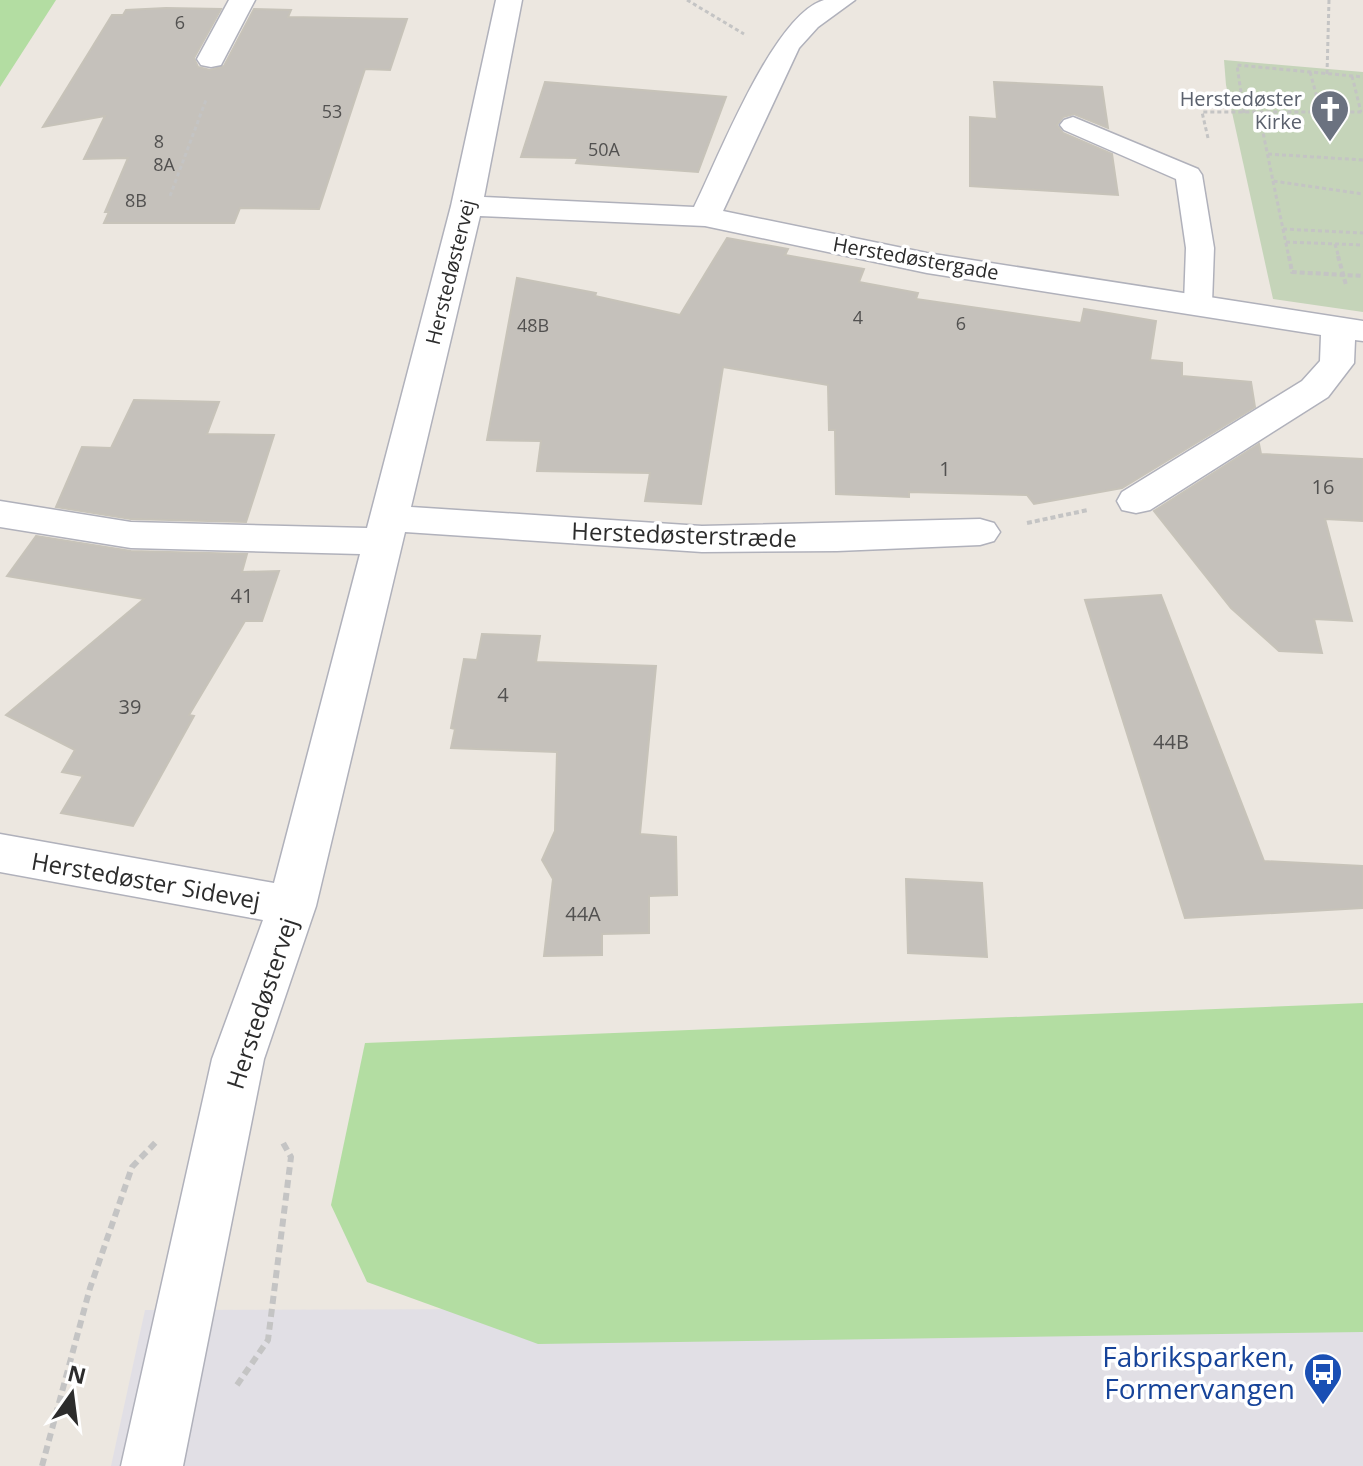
<svg xmlns="http://www.w3.org/2000/svg" width="1363" height="1466" viewBox="0 0 1363 1466" font-family="'Open Sans',sans-serif">
<style>
.industrial{fill:#e1dfe5}
.green{fill:#b3dda2}
.cemetery{fill:#c5d4b9}
.building{fill:#c5c1bb;stroke:#c7c3b9;stroke-width:2}
.lines{fill:none;stroke-linecap:round;stroke-linejoin:round}
.service-casing{stroke:#b0b1bb;stroke-width:3}
.minor-casing{stroke:#b0b1bb;stroke-width:3}
.path-far2{stroke:#c4c4c4;stroke-width:3;stroke-dasharray:4 3;stroke-linecap:butt}
.path-far1{stroke:#c4c4c4;stroke-width:4;stroke-dasharray:5 3;stroke-linecap:butt}
.path{stroke:#c4c4c4;stroke-width:6;stroke-dasharray:8 5;stroke-linecap:butt}
.service{fill:#fff;fill-rule:evenodd}
.minor{fill:#fff;fill-rule:evenodd}
.labels{text-anchor:middle;dominant-baseline:central;stroke-width:7;stroke-linejoin:round;paint-order:stroke}
.far-number-label{font-size:18px;fill:#525150}
.far-worship-label{font-size:20px;fill:#5b616d;stroke:#fff;text-anchor:end}
.far-street-label{font-size:20px;fill:#2c2c2c;stroke:#fff}
.number-label{font-size:20px;fill:#525150}
.street-label{font-size:24px;fill:#2c2c2c;stroke:#fff}
.near-transit-label{font-size:28px;fill:#164399;stroke:#fff;text-anchor:end}
</style>
<rect width="100%" height="100%" fill="#ece7e0"/>
<path class="industrial" d="M 1363,1307 L 1363,1466 L 111,1466 L 145,1310 Z"/>
<g class="green">
<path d="M 0,0 L 56,0 L 0,87 Z"/>
<path d="M 1363,1003 L 1363,1332 L 538,1344 L 367,1282 L 331,1205 L 365,1043 Z"/>
</g>
<path class="cemetery" d="M 1224,60 L 1363,72 L 1363,312 L 1273,299 L 1226,85 Z"/>
<g class="building">
<path d="M 166,8 L 221,9 L 194,58 L 198,67 L 210,70 L 224,66 L 254,9 L 291,10 L 288,17 L 407,19 L 390,70 L 365,69 L 319,209 L 240,208 L 234,223 L 104,223 L 109,212 L 105,212 L 128,158 L 84,159 L 105,116 L 43,127 L 112,15 L 123,15 L 126,10 Z"/>
<path d="M 545,82 L 726,97 L 698,172 L 576,163 L 578,158 L 521,157 Z"/>
<path d="M 994,82 L 1102,87 L 1108,128 L 1074,114 L 1063,117 L 1057,125 L 1063,133 L 1112,154 L 1118,195 L 970,186 L 970,117 L 997,119 Z"/>
<path d="M 727,238 L 788,249 L 785,255 L 864,269 L 859,282 L 918,293 L 916,299 L 1081,323 L 1084,309 L 1156,321 L 1150,360 L 1182,363 L 1182,376 L 1251,382 L 1255,407 L 1122,488 L 1034,504 L 1027,495 L 909,492 L 909,497 L 836,494 L 835,430 L 829,430 L 828,385 L 723,367 L 701,504 L 645,501 L 650,473 L 537,471 L 541,441 L 487,440 L 517,278 L 596,293 L 595,296 L 680,315 Z"/>
<path d="M 134,400 L 219,402 L 207,434 L 274,435 L 246,522 L 131,519 L 56,507 L 82,447 L 111,448 Z"/>
<path d="M 1259,444 L 1261,454 L 1363,459 L 1363,521 L 1325,519 L 1352,621 L 1314,619 L 1322,653 L 1279,651 L 1231,608 L 1154,511 Z"/>
<path d="M 36,536 L 131,551 L 247,554 L 242,572 L 279,571 L 262,621 L 245,621 L 189,715 L 194,716 L 133,826 L 61,813 L 83,776 L 62,772 L 75,750 L 6,715 L 144,599 L 7,576 Z"/>
<path d="M 1161,595 L 1264,861 L 1363,866 L 1363,908 L 1185,918 L 1085,600 Z"/>
<path d="M 482,634 L 540,636 L 536,662 L 656,666 L 640,834 L 676,837 L 677,895 L 649,896 L 649,933 L 602,934 L 602,955 L 544,956 L 553,879 L 542,860 L 555,831 L 557,752 L 451,748 L 455,729 L 451,728 L 464,659 L 477,660 Z"/>
<path d="M 906,879 L 982,883 L 987,957 L 908,953 Z"/>
</g>
<g class="lines">
<g class="service-casing">
<path id="service" d="M 1073,117 L 1198,169 L 1202,175 L 1214,248 L 1212,304 L 1208,310 L 1198,313 L 1188,310 L 1184,304 L 1186,248 L 1176,179 L 1064,130 L 1060,125 L 1064,120 Z"/>
</g>
<g class="minor-casing">
<g id="minor">
<path d="M 229,0 L 255,0 L 221,65 L 211,67 L 201,65 L 197,59 Z"/>
<path d="M 496,0 L 522,0 L 484,197 L 694,207 C 718,159 773,15 824,0 C 833,0 846,0 855,0 L 818,27 L 799,48 L 723,211 L 927,253 L 1363,321 L 1363,341 L 1355,340 L 1354,363 L 1328,397 L 1150,510 L 1136,513 L 1122,510 L 1117,501 L 1122,492 L 1302,381 L 1320,361 L 1321,335 L 927,273 L 705,226 L 480,216 L 411,507 L 702,526 L 980,519 L 994,523 L 1000,532 L 994,541 L 980,545 L 837,551 L 702,552 L 405,532 L 316,906 L 264,1059 L 183,1466 L 121,1466 L 212,1059 L 263,920 L 0,872 L 0,834 L 274,883 L 360,554 L 131,548 L 0,527 L 0,501 L 131,522 L 367,528 L 451,206 Z"/>
</g>
</g>
<g class="path-far2">
<path d="M 687,0 L 744,34"/>
<path d="M 1310,72 L 1321,112"/>
<path d="M 1327,74 L 1329,0"/>
<path d="M 1352,76 L 1361,112"/>
<path d="M 1244,113 L 1237,65 L 1363,77"/>
<path d="M 1259,113 L 1273,181 L 1363,194"/>
<path d="M 1208,138 L 1202,112 L 1363,112"/>
<path d="M 1268,154 L 1363,160"/>
<path d="M 1273,181 L 1289,258"/>
<path d="M 170,196 L 206,100"/>
<path d="M 1283,229 L 1363,233"/>
<path d="M 1286,242 L 1363,245"/>
<path d="M 1335,244 L 1339,258"/>
</g>
<g class="path-far1">
<path d="M 1289,256 L 1292,272 L 1363,276"/>
<path d="M 1338,256 L 1346,285"/>
<path d="M 1027,523 L 1088,510"/>
</g>
<g class="path">
<path d="M 237,1385 L 268,1340 L 291,1157 L 282,1141"/>
<path d="M 42,1466 L 90,1288 L 132,1167 L 156,1142"/>
</g>
<use href="#service" class="service"/>
<use href="#minor" class="minor"/>
</g>
<defs>
<g id="church-pin" transform="scale(2)"><path d="M0 17L-7.5 6A9.5 9.5 0 1 1 7.5 6Z" fill="#6b7280" stroke="#fff"/><path d="M-1.2-6h2.4v3.5h3.3v2.4h-3.3V6h-2.4V-.1h-3.3v-2.4h3.3Z" fill="#fff"/></g>
<g id="bus-pin" transform="scale(2)"><path d="M0 17L-7.5 6A9.5 9.5 0 1 1 7.5 6Z" fill="#1a4fb4" stroke="#fff"/><path d="M-5-6H5V4H4V6H2V4H-2V6H-4V4H-5ZM-3.5-4V0h7V-4ZM-3.5 1.2v1.5H-2V1.2ZM2 1.2v1.5H3.5V1.2Z" fill="#fff"/></g>
</defs>
<g fill-rule="evenodd">
<use href="#church-pin" x="1330" y="109"/>
<use href="#bus-pin" x="1323" y="1372"/>
</g>
<g class="labels">
<g class="far-number-label">
<text x="180" y="22">6</text>
<text x="332" y="111">53</text>
<text x="159" y="141">8</text>
<text x="604" y="149">50A</text>
<text x="164" y="164">8A</text>
<text x="136" y="200">8B</text>
<text x="858" y="317">4</text>
<text x="961" y="323">6</text>
<text x="533" y="325">48B</text>
</g>
<g class="far-worship-label">
<text x="1302" y="98">Herstedøster<tspan x="1302" dy="23">Kirke</tspan></text>
</g>
<g class="far-street-label">
<text transform="translate(916 258) rotate(10)">Herstedøstergade</text>
<text transform="translate(450 272) rotate(-76)">Herstedøstervej</text>
</g>
<g class="number-label">
<text x="945" y="468">1</text>
<text x="1323" y="486">16</text>
<text x="242" y="595">41</text>
<text x="503" y="694">4</text>
<text x="130" y="706">39</text>
<text x="1171" y="741">44B</text>
<text x="583" y="913">44A</text>
</g>
<g class="street-label">
<text transform="translate(684 534) rotate(2)">Herstedøsterstræde</text>
<text transform="translate(146 880) rotate(10)">Herstedøster Sidevej</text>
<text transform="translate(261 1003) rotate(-72)">Herstedøstervej</text>
</g>
<g class="near-transit-label">
<text x="1295" y="1356">Fabriksparken,<tspan x="1295" dy="32">Formervangen</tspan></text>
</g>
</g>
<g transform="translate(72 1394) rotate(14)" stroke="#ffffff" stroke-width="6" paint-order="stroke">
<path d="M0-6L14 30L0 20L-14 30Z" fill="#2c2c2c"/>
<text y="-12" font-size="22" font-weight="bold" text-anchor="middle" fill="#2c2c2c">N</text>
</g>
</svg>
